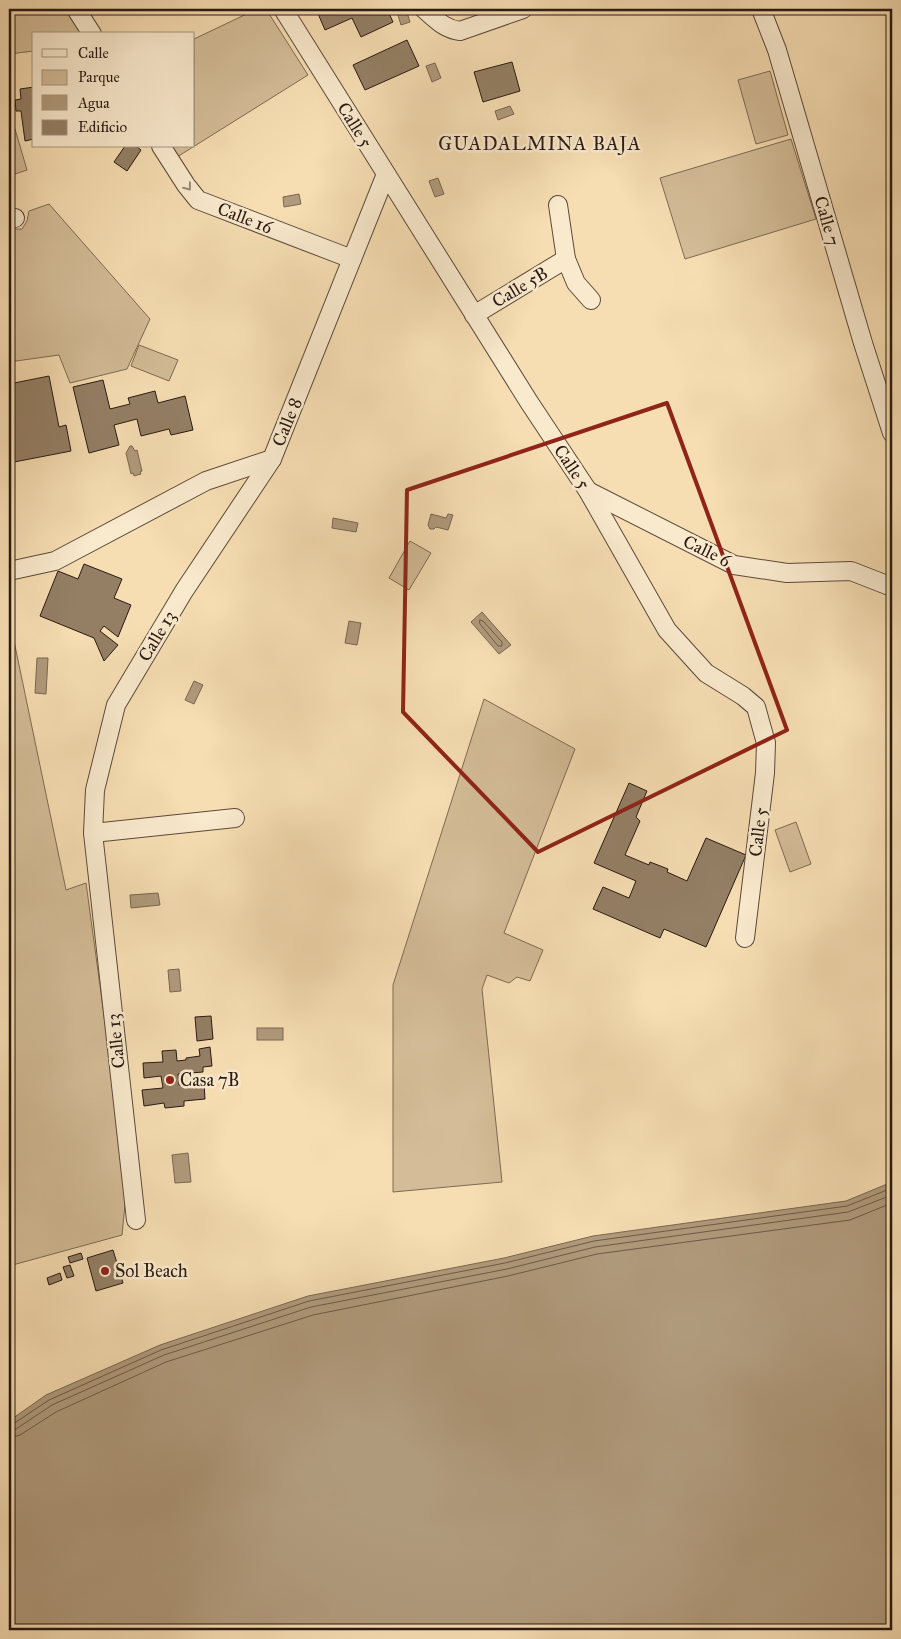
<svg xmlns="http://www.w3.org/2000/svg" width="901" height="1639" viewBox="0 0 901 1639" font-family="'IM FELL Great Primer',serif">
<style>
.green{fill:#d3bc97;stroke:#7e6a54}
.water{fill:#b09a7c;stroke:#7a6652}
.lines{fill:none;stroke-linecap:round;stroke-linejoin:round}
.shore{stroke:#6c5a47;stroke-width:1}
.building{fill:#947f65;stroke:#291912}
.minor-casing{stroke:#5c4a3a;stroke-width:20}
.minor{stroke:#f9e9cd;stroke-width:18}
.oneway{stroke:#9b8b79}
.marked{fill:none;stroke:#8f2418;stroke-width:4;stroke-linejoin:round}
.poi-dot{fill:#8f2418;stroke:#f9e9cd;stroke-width:2}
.labels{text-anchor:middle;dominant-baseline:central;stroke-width:5;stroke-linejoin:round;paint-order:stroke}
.street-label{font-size:18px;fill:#291912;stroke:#f9e9cd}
.poi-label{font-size:18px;fill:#291912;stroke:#f9e9cd;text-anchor:start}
.neighbourhood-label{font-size:19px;letter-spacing:1px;fill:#291912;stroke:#f9e9cd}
</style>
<rect width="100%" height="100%" fill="#f6ddb2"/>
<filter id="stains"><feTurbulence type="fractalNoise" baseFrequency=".004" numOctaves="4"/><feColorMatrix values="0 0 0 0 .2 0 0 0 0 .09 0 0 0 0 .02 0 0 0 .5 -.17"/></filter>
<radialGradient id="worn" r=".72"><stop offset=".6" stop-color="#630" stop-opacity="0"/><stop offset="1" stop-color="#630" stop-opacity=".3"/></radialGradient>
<g class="green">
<path d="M 9,9 L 66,9 L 81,34 L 34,34 L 34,51 L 9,54 Z"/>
<path d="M 257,9 L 266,9 L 308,75 L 177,157 L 171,146 L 194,146 L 194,39 Z"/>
<path d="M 770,71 L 788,135 L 756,144 L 738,80 Z"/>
<path d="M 15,129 L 27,170 L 9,176 L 9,131 Z"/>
<path d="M 791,139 L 816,219 L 685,259 L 660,178 Z"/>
<path d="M 49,204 L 150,319 L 127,369 L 70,383 L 59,355 L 9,362 L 9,229 L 22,229 L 27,221 L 29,211 Z"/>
<path d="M 139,345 L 178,360 L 169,381 L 131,366 Z"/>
<path d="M 410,541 L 431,553 L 409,590 L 389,578 Z"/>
<path d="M 9,617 L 66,890 L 86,883 L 127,1184 L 122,1235 L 9,1266 Z"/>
<path d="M 484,699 L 575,749 L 504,933 L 543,950 L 530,981 L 517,977 L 509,983 L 487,975 L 482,989 L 502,1182 L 393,1192 L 393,985 Z"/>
<path d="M 796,822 L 811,864 L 790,872 L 775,830 Z"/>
</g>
<g class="water">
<path d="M 396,9 L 406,9 L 410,22 L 401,25 Z"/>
<path d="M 435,63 L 441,78 L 432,82 L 426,66 Z"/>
<path d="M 510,106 L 514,114 L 498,120 L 495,111 Z"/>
<path d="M 438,178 L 444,194 L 435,197 L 429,181 Z"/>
<path d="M 299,194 L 301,204 L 284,207 L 283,197 Z"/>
<path d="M 130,446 L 132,446 L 135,451 L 137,450 L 142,471 L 140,472 L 141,474 L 134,476 L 133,473 L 131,474 L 126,453 Z"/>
<path d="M 431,514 L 446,518 L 448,514 L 453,515 L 448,530 L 436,527 L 434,529 L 430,529 L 428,525 Z"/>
<path d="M 333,518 L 358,523 L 356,532 L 332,528 Z"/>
<path d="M 482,612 L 511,645 L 499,654 L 471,622 Z"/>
<path d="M 349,621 L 361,623 L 357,645 L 345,643 Z"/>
<path d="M 37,658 L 48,658 L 46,694 L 35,693 Z"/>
<path d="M 194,681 L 203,685 L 194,704 L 185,700 Z"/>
<path d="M 158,893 L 160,905 L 131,908 L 130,895 Z"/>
<path d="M 179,969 L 181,991 L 170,992 L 168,970 Z"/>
<rect x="257" y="1028" width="26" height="12"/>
<path d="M 188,1153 L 191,1182 L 175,1183 L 172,1155 Z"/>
<path d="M 892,1182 L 892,1630 L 9,1630 L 9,1421 L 46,1395 L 160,1345 L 308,1296 L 504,1258 L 593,1236 L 846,1201 Z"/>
</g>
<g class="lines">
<g class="shore">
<path d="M 480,620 L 483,621 L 502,642 L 502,646 L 498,646 L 480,624 Z"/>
<path d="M 9,1424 L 13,1424 L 49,1400 L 161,1350 L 309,1301 L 505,1263 L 594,1241 L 847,1206 L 892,1188"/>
<path d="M 9,1431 L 16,1429 L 52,1405 L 164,1355 L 311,1307 L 507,1269 L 595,1247 L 848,1212 L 892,1195"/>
<path d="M 9,1438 L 20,1435 L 56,1412 L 166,1362 L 313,1315 L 508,1276 L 597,1254 L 850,1220 L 892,1203"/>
</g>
</g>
<g class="building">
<path d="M 316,9 L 387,9 L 393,22 L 361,37 L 352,18 L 325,30 Z"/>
<path d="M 407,40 L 419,66 L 365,90 L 353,65 Z"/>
<path d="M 512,62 L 520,91 L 483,102 L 474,72 Z"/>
<path d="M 9,67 L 15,104 L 9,105 Z"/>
<path d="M 34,87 L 34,139 L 25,141 L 21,111 L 16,111 L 15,100 L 21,99 L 20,89 Z"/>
<path d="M 125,146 L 136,146 L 141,150 L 127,171 L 114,162 Z"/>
<path d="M 49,376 L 59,427 L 66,425 L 71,451 L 9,463 L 9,384 Z"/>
<path d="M 103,380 L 110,409 L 130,404 L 128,398 L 155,391 L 158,403 L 185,396 L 193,430 L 171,435 L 169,429 L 141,436 L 137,419 L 114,425 L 119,445 L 89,453 L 73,387 Z"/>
<path d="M 84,564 L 122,579 L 114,598 L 131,605 L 118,637 L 104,626 L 100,631 L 118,645 L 104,661 L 94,638 L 40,616 L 58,571 L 78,579 Z"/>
<path d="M 629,783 L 647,791 L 636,817 L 640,821 L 625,855 L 649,865 L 650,862 L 668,869 L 667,872 L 687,881 L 706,838 L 746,855 L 706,947 L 664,929 L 660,938 L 593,909 L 603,887 L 629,898 L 636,881 L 594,863 Z"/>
<path d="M 211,1016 L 213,1039 L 197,1041 L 195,1017 Z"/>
<path d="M 210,1047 L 212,1066 L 203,1067 L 203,1072 L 178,1074 L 179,1085 L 204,1083 L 205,1099 L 184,1101 L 184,1106 L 165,1108 L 164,1103 L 144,1106 L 142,1090 L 163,1088 L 161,1076 L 144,1078 L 143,1063 L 163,1062 L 162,1051 L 176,1050 L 177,1061 L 186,1060 L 186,1058 L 200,1056 L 199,1049 Z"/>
<path d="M 113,1250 L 123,1283 L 96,1291 L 87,1258 Z"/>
<path d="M 81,1253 L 83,1259 L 70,1263 L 68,1257 Z"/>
<path d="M 70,1265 L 74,1276 L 67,1278 L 63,1267 Z"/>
<path d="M 60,1273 L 62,1280 L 49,1285 L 47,1278 Z"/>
</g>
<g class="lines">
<g class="minor-casing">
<g id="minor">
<path d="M 76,9 L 92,34"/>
<path d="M 283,9 L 529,402 L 588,491 L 667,630 L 706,673 L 743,696 L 756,707 L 766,743 L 765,773 L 745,938"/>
<path d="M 424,9 C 436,19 444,29 460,31 L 523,9"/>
<path d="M 761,9 L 777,50 L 863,343 L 892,433"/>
<path d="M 161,146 L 186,185 L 198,200 L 352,259"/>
<path d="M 558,205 L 566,259"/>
<path d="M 9,219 L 15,218"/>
<path d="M 474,315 L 566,259 L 576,283 L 591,300"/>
<path d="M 588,491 L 734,565 L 787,573 L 851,571 L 892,587"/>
<path d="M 9,571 L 55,561 L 206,481 L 272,459 L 386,174"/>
<path d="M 235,818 L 93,833 L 95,790 L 116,705 L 184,591 L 272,459"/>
<path d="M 93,833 L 136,1220"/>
</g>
</g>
<use href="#minor" class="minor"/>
</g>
<defs><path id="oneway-chevron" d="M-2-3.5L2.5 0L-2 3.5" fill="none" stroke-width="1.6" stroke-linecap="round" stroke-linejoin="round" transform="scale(1.25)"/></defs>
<use class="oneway" href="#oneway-chevron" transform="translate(188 187) rotate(52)"/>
<path class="marked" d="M 667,403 L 787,730 L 538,852 L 403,712 L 407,490 Z"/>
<g class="poi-dot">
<circle cx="170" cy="1080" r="5"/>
<circle cx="105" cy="1271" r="5"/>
</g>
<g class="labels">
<g class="street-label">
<text transform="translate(355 125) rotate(58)">Calle 5</text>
<text transform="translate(245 218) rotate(21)">Calle 16</text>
<text transform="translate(827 221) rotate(74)">Calle 7</text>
<text transform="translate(520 287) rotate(-31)">Calle 5B</text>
<text transform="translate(287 422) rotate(-68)">Calle 8</text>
<text transform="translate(572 467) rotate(56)">Calle 5</text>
<text transform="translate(707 551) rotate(26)">Calle 6</text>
<text transform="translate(157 636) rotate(-59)">Calle 13</text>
<text transform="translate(758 832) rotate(-83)">Calle 5</text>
<text transform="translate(116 1041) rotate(-96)">Calle 13</text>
</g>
<g class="poi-label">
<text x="180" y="1080">Casa 7B</text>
<text x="115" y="1271">Sol Beach</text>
</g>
<g class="neighbourhood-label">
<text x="540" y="143">GUADALMINA BAJA</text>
</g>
</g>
<rect width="901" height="1639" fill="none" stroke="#f6ddb2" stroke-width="30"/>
<rect x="10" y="10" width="881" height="1619" fill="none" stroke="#291912" stroke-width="2.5"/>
<rect x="15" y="15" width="871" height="1609" fill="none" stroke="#291912"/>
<rect x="32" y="32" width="162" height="115" fill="#f9e9cd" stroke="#a69682"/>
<rect x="42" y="49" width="25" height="8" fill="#f9e9cd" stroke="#a69682"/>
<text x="78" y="58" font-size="15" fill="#291912">Calle</text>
<rect x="42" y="70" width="25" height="15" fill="#d3bc97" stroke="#a69682"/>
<text x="78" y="82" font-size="15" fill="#291912">Parque</text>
<rect x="42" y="95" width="25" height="15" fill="#b09a7c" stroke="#a69682"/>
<text x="78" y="108" font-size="15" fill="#291912">Agua</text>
<rect x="42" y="120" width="25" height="15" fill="#947f65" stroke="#a69682"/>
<text x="78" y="132" font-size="15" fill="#291912">Edificio</text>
<rect width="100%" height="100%" filter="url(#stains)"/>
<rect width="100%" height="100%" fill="url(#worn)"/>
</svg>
